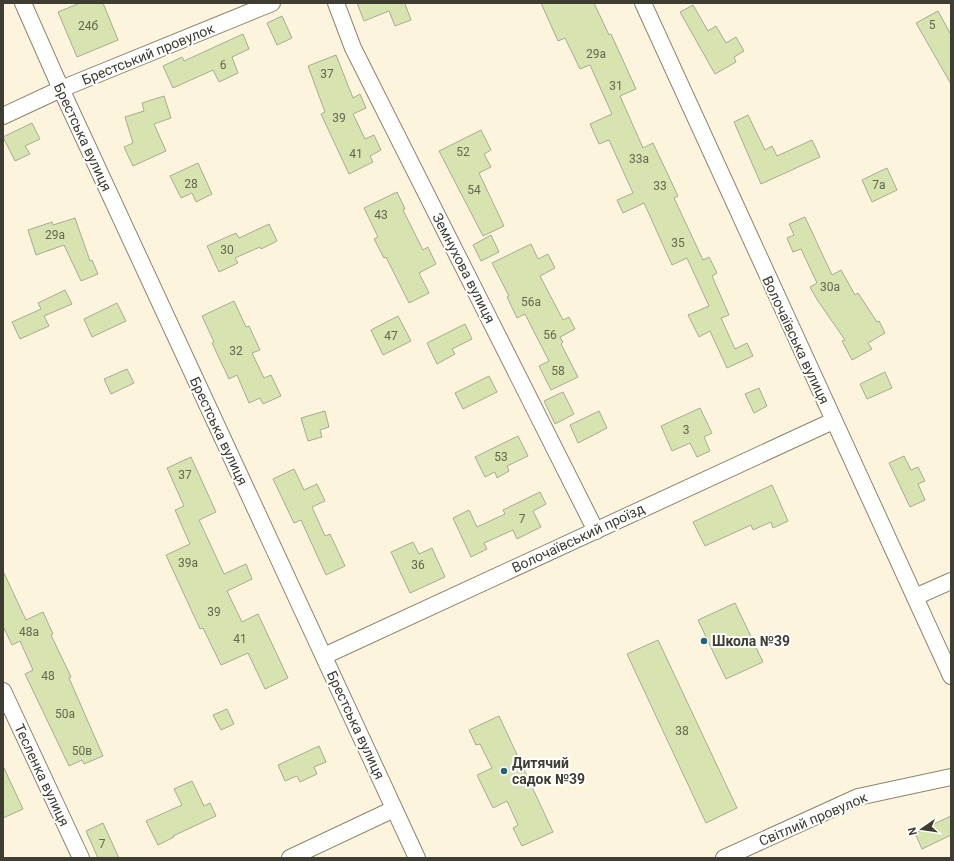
<svg xmlns="http://www.w3.org/2000/svg" width="954" height="861" viewBox="0 0 954 861" font-family="Roboto,sans-serif">
<style>
.building{fill:#d7e4af;stroke:#a6ac95}
.lines{fill:none;stroke-linecap:round;stroke-linejoin:round}
.street-casing{stroke:#8c856f;stroke-width:18}
.street{stroke:#fff;stroke-width:16}
.poi-dot{fill:#25657a;stroke:#fff;stroke-width:1.5}
.labels{text-anchor:middle;dominant-baseline:central;stroke-width:4;stroke-linejoin:round;paint-order:stroke}
.number-label{font-size:12px;fill:#656651}
.street-label{font-size:14px;fill:#3f3c32;stroke:#fff}
.poi-label{font-size:14px;font-weight:bold;fill:#3f3c32;stroke:#fff;text-anchor:start}
</style>
<rect width="100%" height="100%" fill="#fcf4dc"/>
<g class="building">
<path d="M 80,3 L 103,3 L 118,40 L 77,57 L 58,12 Z"/>
<path d="M 357,3 L 406,3 L 405,4 L 411,20 L 395,26 L 389,11 L 364,21 Z"/>
<path d="M 541,3 L 594,3 L 609,35 L 611,34 L 636,89 L 620,96 L 643,148 L 653,143 L 678,196 L 674,198 L 703,260 L 709,257 L 717,273 L 712,276 L 729,315 L 721,318 L 735,349 L 747,343 L 753,356 L 727,368 L 710,331 L 699,337 L 688,315 L 709,306 L 687,258 L 672,265 L 644,203 L 623,213 L 617,200 L 633,193 L 609,140 L 599,144 L 590,124 L 612,114 L 590,65 L 580,69 L 565,38 L 558,41 Z"/>
<path d="M 693,5 L 708,31 L 716,26 L 726,43 L 736,37 L 744,51 L 734,57 L 736,62 L 715,74 L 680,12 Z"/>
<path d="M 938,11 L 951,35 L 951,84 L 916,23 Z"/>
<path d="M 282,16 L 292,38 L 277,45 L 267,23 Z"/>
<path d="M 243,34 L 249,49 L 232,57 L 238,73 L 219,82 L 213,70 L 173,88 L 163,66 L 182,57 L 184,61 Z"/>
<path d="M 336,55 L 353,98 L 360,94 L 366,108 L 353,114 L 365,139 L 374,135 L 381,150 L 370,156 L 373,162 L 349,174 L 321,114 L 325,112 L 308,66 Z"/>
<path d="M 164,96 L 171,118 L 154,124 L 166,151 L 133,166 L 124,147 L 133,143 L 125,117 L 144,111 L 142,103 Z"/>
<path d="M 748,115 L 765,150 L 772,146 L 777,156 L 812,140 L 820,157 L 761,184 L 734,122 Z"/>
<path d="M 32,123 L 40,139 L 25,146 L 30,154 L 15,161 L 3,137 Z"/>
<path d="M 481,130 L 491,150 L 484,154 L 491,167 L 479,173 L 504,226 L 483,236 L 439,151 Z"/>
<path d="M 198,163 L 212,194 L 196,202 L 192,193 L 181,198 L 170,176 Z"/>
<path d="M 887,168 L 897,190 L 872,202 L 862,180 Z"/>
<path d="M 397,192 L 405,209 L 403,210 L 423,250 L 428,247 L 436,264 L 419,273 L 429,293 L 409,303 L 386,257 L 384,258 L 374,239 L 378,237 L 364,208 Z"/>
<path d="M 805,217 L 832,275 L 841,270 L 855,295 L 858,293 L 877,322 L 879,321 L 885,333 L 868,343 L 872,349 L 852,360 L 842,341 L 845,340 L 818,301 L 810,287 L 817,283 L 801,249 L 793,252 L 787,238 L 794,235 L 789,224 Z"/>
<path d="M 75,218 L 90,261 L 92,260 L 98,274 L 81,281 L 64,245 L 36,255 L 28,230 L 52,222 L 53,225 Z"/>
<path d="M 269,224 L 277,241 L 261,249 L 260,247 L 235,258 L 238,263 L 219,272 L 207,246 L 236,233 L 239,238 Z"/>
<path d="M 491,235 L 499,252 L 481,261 L 473,245 Z"/>
<path d="M 531,244 L 538,259 L 548,254 L 555,268 L 540,276 L 563,320 L 569,317 L 575,329 L 560,337 L 563,342 L 561,344 L 578,377 L 551,390 L 539,366 L 549,361 L 525,314 L 517,318 L 507,297 L 509,296 L 492,263 Z"/>
<path d="M 65,290 L 72,304 L 44,316 L 49,326 L 20,339 L 12,322 L 41,309 L 38,303 Z"/>
<path d="M 234,301 L 246,327 L 249,326 L 260,350 L 252,353 L 264,378 L 271,375 L 281,396 L 263,404 L 260,398 L 249,403 L 237,375 L 229,379 L 212,343 L 214,342 L 202,316 Z"/>
<path d="M 117,303 L 126,321 L 92,337 L 84,319 Z"/>
<path d="M 398,316 L 411,341 L 383,355 L 371,330 Z"/>
<path d="M 465,324 L 472,339 L 452,349 L 455,354 L 437,364 L 427,343 Z"/>
<path d="M 127,369 L 134,383 L 111,394 L 104,379 Z"/>
<path d="M 885,372 L 892,388 L 867,399 L 860,384 Z"/>
<path d="M 489,376 L 497,392 L 463,409 L 455,393 Z"/>
<path d="M 759,388 L 767,406 L 754,413 L 745,394 Z"/>
<path d="M 563,392 L 574,414 L 555,424 L 544,401 Z"/>
<path d="M 700,408 L 712,433 L 704,437 L 710,451 L 697,457 L 690,443 L 672,451 L 661,426 Z"/>
<path d="M 325,411 L 329,427 L 320,430 L 322,437 L 308,441 L 301,418 Z"/>
<path d="M 599,411 L 607,428 L 578,443 L 570,425 Z"/>
<path d="M 518,436 L 528,456 L 507,466 L 509,471 L 497,478 L 495,472 L 485,477 L 475,457 Z"/>
<path d="M 904,456 L 911,470 L 918,467 L 925,481 L 918,484 L 925,500 L 910,507 L 889,463 Z"/>
<path d="M 191,457 L 216,512 L 199,520 L 224,574 L 246,564 L 252,579 L 227,591 L 242,622 L 258,614 L 288,678 L 265,689 L 248,653 L 221,665 L 203,628 L 200,629 L 166,555 L 190,544 L 175,510 L 184,506 L 167,468 Z"/>
<path d="M 294,469 L 304,490 L 317,484 L 325,501 L 312,507 L 325,536 L 330,534 L 345,566 L 326,575 L 301,520 L 294,523 L 273,479 Z"/>
<path d="M 772,485 L 788,521 L 773,528 L 771,522 L 753,530 L 751,525 L 705,546 L 693,522 Z"/>
<path d="M 540,492 L 546,504 L 533,511 L 541,527 L 517,539 L 513,530 L 484,543 L 487,549 L 471,557 L 453,518 L 469,510 L 477,527 L 505,514 L 503,510 Z"/>
<path d="M 413,542 L 419,554 L 432,548 L 445,577 L 410,593 L 391,552 Z"/>
<path d="M 3,571 L 26,620 L 43,612 L 53,634 L 51,635 L 71,677 L 69,678 L 103,756 L 84,764 L 82,760 L 69,766 L 25,674 L 33,670 L 20,641 L 12,645 L 3,626 Z"/>
<path d="M 735,603 L 763,662 L 726,679 L 698,620 Z"/>
<path d="M 658,640 L 737,808 L 706,823 L 627,654 Z"/>
<path d="M 227,709 L 234,724 L 221,730 L 213,715 Z"/>
<path d="M 499,716 L 553,832 L 522,846 L 513,828 L 518,825 L 507,801 L 493,808 L 477,775 L 492,768 L 480,744 L 476,745 L 469,730 Z"/>
<path d="M 319,746 L 326,762 L 314,767 L 317,774 L 300,782 L 297,776 L 285,781 L 278,765 Z"/>
<path d="M 3,766 L 23,809 L 3,818 Z"/>
<path d="M 192,781 L 204,806 L 210,803 L 216,816 L 173,836 L 174,837 L 158,845 L 146,821 L 182,805 L 174,789 Z"/>
<path d="M 951,816 L 951,835 L 922,849 L 915,833 Z"/>
<path d="M 103,823 L 119,858 L 98,858 L 86,831 Z"/>
</g>
<g class="lines">
<g class="street-casing">
<g id="street">
<path d="M 23,3 L 61,89 L 417,858"/>
<path d="M 336,3 L 353,48 L 596,531"/>
<path d="M 643,3 L 951,676"/>
<path d="M 3,116 L 61,89 L 272,3"/>
<path d="M 915,597 L 951,581"/>
<path d="M 324,656 L 833,421"/>
<path d="M 3,691 L 81,858"/>
<path d="M 290,858 L 394,809"/>
<path d="M 724,858 L 858,797 L 951,777"/>
</g>
</g>
<use href="#street" class="street"/>
</g>
<g class="poi-dot">
<circle cx="704" cy="641" r="4"/>
<circle cx="504" cy="771" r="4"/>
</g>
<g class="labels">
<g class="number-label">
<text x="932" y="25">5</text>
<text x="88" y="26">24б</text>
<text x="596" y="54">29а</text>
<text x="223" y="65">6</text>
<text x="327" y="74">37</text>
<text x="616" y="86">31</text>
<text x="339" y="118">39</text>
<text x="463" y="152">52</text>
<text x="356" y="154">41</text>
<text x="639" y="159">33а</text>
<text x="191" y="184">28</text>
<text x="879" y="185">7а</text>
<text x="660" y="186">33</text>
<text x="474" y="190">54</text>
<text x="381" y="215">43</text>
<text x="55" y="235">29а</text>
<text x="678" y="243">35</text>
<text x="227" y="250">30</text>
<text x="830" y="287">30а</text>
<text x="531" y="302">56а</text>
<text x="550" y="335">56</text>
<text x="391" y="336">47</text>
<text x="236" y="351">32</text>
<text x="558" y="371">58</text>
<text x="686" y="430">3</text>
<text x="501" y="457">53</text>
<text x="185" y="475">37</text>
<text x="522" y="519">7</text>
<text x="188" y="563">39а</text>
<text x="418" y="565">36</text>
<text x="214" y="612">39</text>
<text x="29" y="632">48а</text>
<text x="240" y="639">41</text>
<text x="48" y="676">48</text>
<text x="65" y="714">50а</text>
<text x="682" y="731">38</text>
<text x="82" y="751">50в</text>
<text x="102" y="844">7</text>
</g>
<g class="street-label">
<text transform="translate(148 54) rotate(-22)">Брестський провулок</text>
<text transform="translate(83 137) rotate(65)">Брестська вулиця</text>
<text transform="translate(464 268) rotate(63)">Земнухова вулиця</text>
<text transform="translate(796 340) rotate(65)">Волочаївська вулиця</text>
<text transform="translate(219 431) rotate(65)">Брестська вулиця</text>
<text transform="translate(578 538) rotate(-25)">Волочаївський проїзд</text>
<text transform="translate(356 725) rotate(65)">Брестська вулиця</text>
<text transform="translate(42 775) rotate(65)">Тесленка вулиця</text>
<text transform="translate(813 819) rotate(-23)">Світлий провулок</text>
</g>
<g class="poi-label">
<text x="712" y="641">Школа №39</text>
<text x="512" y="763">Дитячий<tspan x="512" dy="16">садок №39</tspan></text>
</g>
</g>
<rect width="954" height="861" fill="none" stroke="#3f3c32" stroke-width="8"/>
<g transform="translate(922 829) rotate(257)" stroke="#ffffff" stroke-width="3" paint-order="stroke">
<path d="M0-3L7 15L0 10L-7 15Z" fill="#3f3c32"/>
<text y="-6" font-size="11" font-weight="bold" text-anchor="middle" fill="#3f3c32">N</text>
</g>
</svg>
